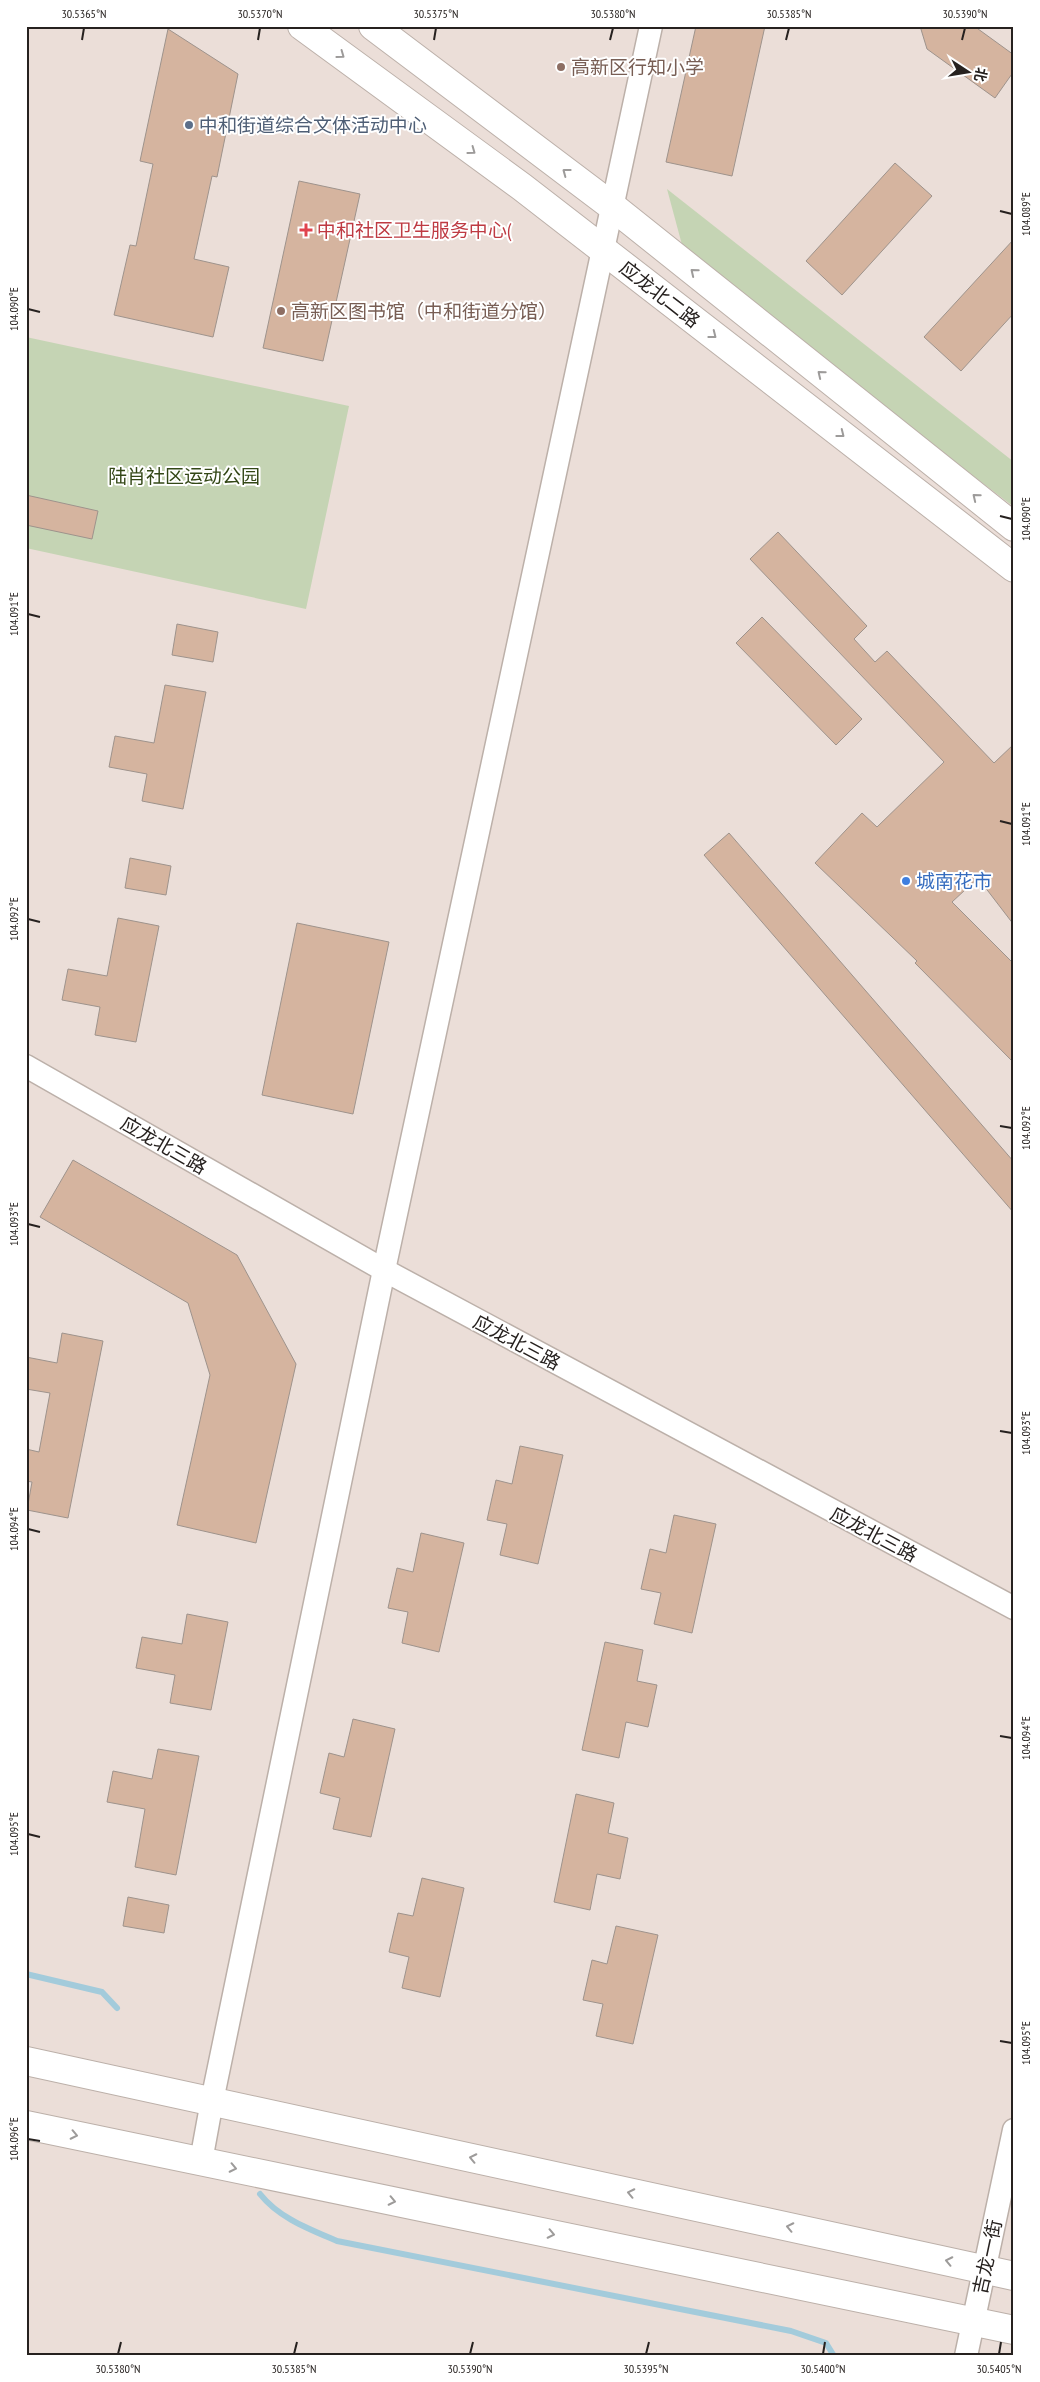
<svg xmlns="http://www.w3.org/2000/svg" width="1040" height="2382" viewBox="0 0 1040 2382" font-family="'PT Sans Narrow','Noto Sans SC',sans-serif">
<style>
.green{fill:#c5d4b4}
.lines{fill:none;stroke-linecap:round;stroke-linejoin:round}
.stream{stroke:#a3cbdb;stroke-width:6}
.building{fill:#d5b49f;stroke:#9e938c}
.minor-casing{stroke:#bcb0a9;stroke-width:25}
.major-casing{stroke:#bcb0a9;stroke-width:30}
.minor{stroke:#fff;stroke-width:22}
.major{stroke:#fff;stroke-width:28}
.oneway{stroke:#9d9b9a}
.ticks{fill:none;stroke:#26211f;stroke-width:2}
.education-dot{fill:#8d6e63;stroke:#fff;stroke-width:2}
.service-dot{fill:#5c6f8a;stroke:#fff;stroke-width:2}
.health-dot{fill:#e0444e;stroke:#fff;stroke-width:2}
.shop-dot{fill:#3f7fe0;stroke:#fff;stroke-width:2}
.labels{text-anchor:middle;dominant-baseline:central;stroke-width:4;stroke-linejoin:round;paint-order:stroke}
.education-label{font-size:19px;fill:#785e54;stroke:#fff;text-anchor:start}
.service-label{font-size:19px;fill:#4e5e75;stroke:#fff;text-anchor:start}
.health-label{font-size:19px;fill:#be3a42;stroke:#fff;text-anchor:start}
.street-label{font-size:19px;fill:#26211f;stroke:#fff}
.park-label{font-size:19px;fill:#334716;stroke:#fff}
.shop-label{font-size:19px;fill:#366cbe;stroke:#fff;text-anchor:start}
.neatline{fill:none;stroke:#26211f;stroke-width:2}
.ticks-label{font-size:12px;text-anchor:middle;fill:#26211f}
</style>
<rect width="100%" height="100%" fill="#ebded8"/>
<g class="green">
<path d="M 667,189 L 1014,462 L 1014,507 L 685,256 Z"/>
<path d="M 26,337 L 349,406 L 306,609 L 26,548 Z"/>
</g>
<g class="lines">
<g class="stream">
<path d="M 26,1974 L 102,1992 L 117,2008"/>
<path d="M 260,2194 C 279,2218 309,2229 337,2241 L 791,2331 L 826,2343 L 834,2356"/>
</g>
</g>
<g class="building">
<path d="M 696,26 L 765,26 L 732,176 L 666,162 Z"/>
<path d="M 920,26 L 974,26 L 1014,55 L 1014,71 L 995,98 L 927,49 Z"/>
<path d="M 168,29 L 238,74 L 217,177 L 212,176 L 194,259 L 229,267 L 213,337 L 114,315 L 130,245 L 136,246 L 153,164 L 140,161 Z"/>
<path d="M 895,163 L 932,196 L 842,295 L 806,261 Z"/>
<path d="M 299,181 L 360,194 L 323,361 L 263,348 Z"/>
<path d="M 1014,239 L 1014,313 L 961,371 L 924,337 Z"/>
<path d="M 26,495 L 98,511 L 92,539 L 26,525 Z"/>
<path d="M 778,532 L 867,626 L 854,639 L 875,662 L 887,651 L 994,763 L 1014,744 L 1014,925 L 978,878 L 952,902 L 1014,964 L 1014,1063 L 915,963 L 917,961 L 815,863 L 862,813 L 877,827 L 944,762 L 750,559 Z"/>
<path d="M 762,617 L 862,719 L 836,745 L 736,643 Z"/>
<path d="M 177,624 L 218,632 L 213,662 L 172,655 Z"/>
<path d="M 165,685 L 206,692 L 183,809 L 142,801 L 147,774 L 109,767 L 115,736 L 154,743 Z"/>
<path d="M 729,833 L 1014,1162 L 1014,1213 L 704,855 Z"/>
<path d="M 130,858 L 171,866 L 166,895 L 125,888 Z"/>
<path d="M 118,918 L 159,926 L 136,1042 L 95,1035 L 100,1007 L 62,1000 L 68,969 L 107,976 Z"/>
<path d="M 297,923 L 389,942 L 353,1114 L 262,1095 Z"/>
<path d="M 73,1160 L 237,1255 L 296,1364 L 256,1543 L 177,1525 L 210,1375 L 188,1303 L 40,1217 Z"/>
<path d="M 62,1333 L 103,1341 L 68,1518 L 27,1510 L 32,1482 L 26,1481 L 26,1449 L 39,1452 L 50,1393 L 26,1389 L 26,1357 L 57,1363 Z"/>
<path d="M 520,1446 L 563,1455 L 538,1564 L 500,1555 L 507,1524 L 487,1520 L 496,1480 L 512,1484 Z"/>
<path d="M 674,1515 L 716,1524 L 692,1633 L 654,1624 L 661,1593 L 641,1589 L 650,1549 L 666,1553 Z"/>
<path d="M 421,1533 L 464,1543 L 439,1652 L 402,1643 L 408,1612 L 388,1608 L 397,1568 L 413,1572 Z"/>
<path d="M 187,1614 L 228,1622 L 211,1710 L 170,1703 L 175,1675 L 136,1668 L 142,1637 L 182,1644 Z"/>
<path d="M 605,1642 L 643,1650 L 637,1681 L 657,1685 L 648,1727 L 626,1722 L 619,1758 L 582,1750 Z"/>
<path d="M 353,1719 L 395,1729 L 371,1837 L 333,1829 L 340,1798 L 320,1793 L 329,1753 L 344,1757 Z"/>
<path d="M 158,1749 L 199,1756 L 176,1875 L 135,1867 L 145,1809 L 107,1802 L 113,1771 L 152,1779 Z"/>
<path d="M 576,1794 L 614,1803 L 608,1833 L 628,1838 L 620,1879 L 597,1874 L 590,1910 L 554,1902 Z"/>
<path d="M 422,1878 L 464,1888 L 440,1997 L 402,1988 L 409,1957 L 389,1952 L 398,1913 L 413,1916 Z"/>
<path d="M 128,1897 L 169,1905 L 164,1933 L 123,1926 Z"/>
<path d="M 616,1926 L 658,1935 L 633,2044 L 596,2036 L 603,2004 L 583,2000 L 592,1960 L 607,1964 Z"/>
</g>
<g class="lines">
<g class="minor-casing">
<g id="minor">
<path d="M 26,1066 L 384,1270 L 1014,1608"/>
<path d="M 201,2161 L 212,2101 L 384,1270 L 651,26"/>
<path d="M 966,2356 L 1014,2130"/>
</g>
</g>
<g class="major-casing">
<g id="major">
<path d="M 302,26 L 522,187 L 1014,568"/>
<path d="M 373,26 L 613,207 L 1014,527"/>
<path d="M 26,2061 L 1014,2276"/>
<path d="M 26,2125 L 1014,2330"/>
</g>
</g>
<use href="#minor" class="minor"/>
<use href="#major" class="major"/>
</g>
<defs><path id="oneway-chevron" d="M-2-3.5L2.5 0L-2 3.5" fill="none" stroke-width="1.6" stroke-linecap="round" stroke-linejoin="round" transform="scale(1.25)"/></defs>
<g class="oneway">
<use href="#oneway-chevron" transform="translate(341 55) rotate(36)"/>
<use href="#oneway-chevron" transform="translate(472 151) rotate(36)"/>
<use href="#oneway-chevron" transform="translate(566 172) rotate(-143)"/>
<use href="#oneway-chevron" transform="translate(694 272) rotate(-141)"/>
<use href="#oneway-chevron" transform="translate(713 335) rotate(38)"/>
<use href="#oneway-chevron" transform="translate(821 374) rotate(-141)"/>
<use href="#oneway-chevron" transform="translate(841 434) rotate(38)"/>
<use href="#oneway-chevron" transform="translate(976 497) rotate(-141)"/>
<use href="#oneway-chevron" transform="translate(74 2135) rotate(12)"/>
<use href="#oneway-chevron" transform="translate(473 2158) rotate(-168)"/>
<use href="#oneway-chevron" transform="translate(233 2168) rotate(12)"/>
<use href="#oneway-chevron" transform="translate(631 2193) rotate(-168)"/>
<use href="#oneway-chevron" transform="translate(392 2201) rotate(12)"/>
<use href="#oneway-chevron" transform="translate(790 2227) rotate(-168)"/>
<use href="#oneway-chevron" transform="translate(551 2234) rotate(12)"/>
<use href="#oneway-chevron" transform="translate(949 2261) rotate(-168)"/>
</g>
<path class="ticks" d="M 82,40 L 84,28M 258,40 L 260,28M 434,40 L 436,28M 610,40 L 613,28M 786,40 L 789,28M 962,40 L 965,28M 1000,211 L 1012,214M 28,309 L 40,312M 1000,516 L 1012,519M 28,614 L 40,617M 1000,821 L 1012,824M 28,919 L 40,922M 1000,1126 L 1012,1128M 28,1224 L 40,1227M 1000,1431 L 1012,1433M 28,1529 L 40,1532M 1000,1736 L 1012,1738M 28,1834 L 40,1837M 1000,2041 L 1012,2043M 28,2139 L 40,2141M 118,2354 L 121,2342M 294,2354 L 297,2342M 470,2354 L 473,2342M 646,2354 L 649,2342M 823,2354 L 825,2342M 999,2354 L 1001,2342"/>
<g class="education-dot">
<circle cx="561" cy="67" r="5"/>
<circle cx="281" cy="311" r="5"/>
</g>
<circle class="service-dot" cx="189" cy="125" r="5"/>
<path class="health-dot" d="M303.5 222.5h5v5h5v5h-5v5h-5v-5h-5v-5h5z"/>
<circle class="shop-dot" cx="906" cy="881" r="5"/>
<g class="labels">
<g class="education-label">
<text x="571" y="67">高新区行知小学</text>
<text x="291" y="311">高新区图书馆（中和街道分馆）</text>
</g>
<g class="service-label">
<text x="199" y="125">中和街道综合文体活动中心</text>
</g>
<g class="health-label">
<text x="317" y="230">中和社区卫生服务中心(</text>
</g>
<g class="street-label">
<text transform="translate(660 294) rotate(38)">应龙北二路</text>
<text transform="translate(164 1145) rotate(30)">应龙北三路</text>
<text transform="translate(517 1342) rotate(28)">应龙北三路</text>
<text transform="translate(874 1534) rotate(28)">应龙北三路</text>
<text transform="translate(987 2257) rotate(-78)">吉龙一街</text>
</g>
<g class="park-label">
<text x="184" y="476">陆肖社区运动公园</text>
</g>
<g class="shop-label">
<text x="916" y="881">城南花市</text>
</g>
</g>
<rect width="1040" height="2382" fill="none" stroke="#ffffff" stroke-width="55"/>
<g transform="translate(968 72) rotate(102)" stroke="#ffffff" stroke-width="4" paint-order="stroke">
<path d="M0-4L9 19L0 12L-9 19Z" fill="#26211f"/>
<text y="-8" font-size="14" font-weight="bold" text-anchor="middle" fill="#26211f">北</text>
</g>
<rect x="28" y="28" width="984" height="2326" class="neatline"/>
<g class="ticks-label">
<text x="84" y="18">30.5365°N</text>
<text x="260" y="18">30.5370°N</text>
<text x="436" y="18">30.5375°N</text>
<text x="613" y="18">30.5380°N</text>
<text x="789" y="18">30.5385°N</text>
<text x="965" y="18">30.5390°N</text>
<text transform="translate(1026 214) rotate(-90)" y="4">104.089°E</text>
<text transform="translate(14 309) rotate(-90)" y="4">104.090°E</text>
<text transform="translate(1026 519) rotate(-90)" y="4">104.090°E</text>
<text transform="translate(14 614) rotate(-90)" y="4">104.091°E</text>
<text transform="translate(1026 824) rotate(-90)" y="4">104.091°E</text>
<text transform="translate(14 919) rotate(-90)" y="4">104.092°E</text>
<text transform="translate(1026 1128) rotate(-90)" y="4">104.092°E</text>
<text transform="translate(14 1224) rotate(-90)" y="4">104.093°E</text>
<text transform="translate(1026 1433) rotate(-90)" y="4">104.093°E</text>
<text transform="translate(14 1529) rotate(-90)" y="4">104.094°E</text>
<text transform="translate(1026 1738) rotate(-90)" y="4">104.094°E</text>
<text transform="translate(14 1834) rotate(-90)" y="4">104.095°E</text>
<text transform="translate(1026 2043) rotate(-90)" y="4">104.095°E</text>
<text transform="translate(14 2139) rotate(-90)" y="4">104.096°E</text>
<text x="118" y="2373">30.5380°N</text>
<text x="294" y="2373">30.5385°N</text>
<text x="470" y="2373">30.5390°N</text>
<text x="646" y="2373">30.5395°N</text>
<text x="823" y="2373">30.5400°N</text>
<text x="999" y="2373">30.5405°N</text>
</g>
</svg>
